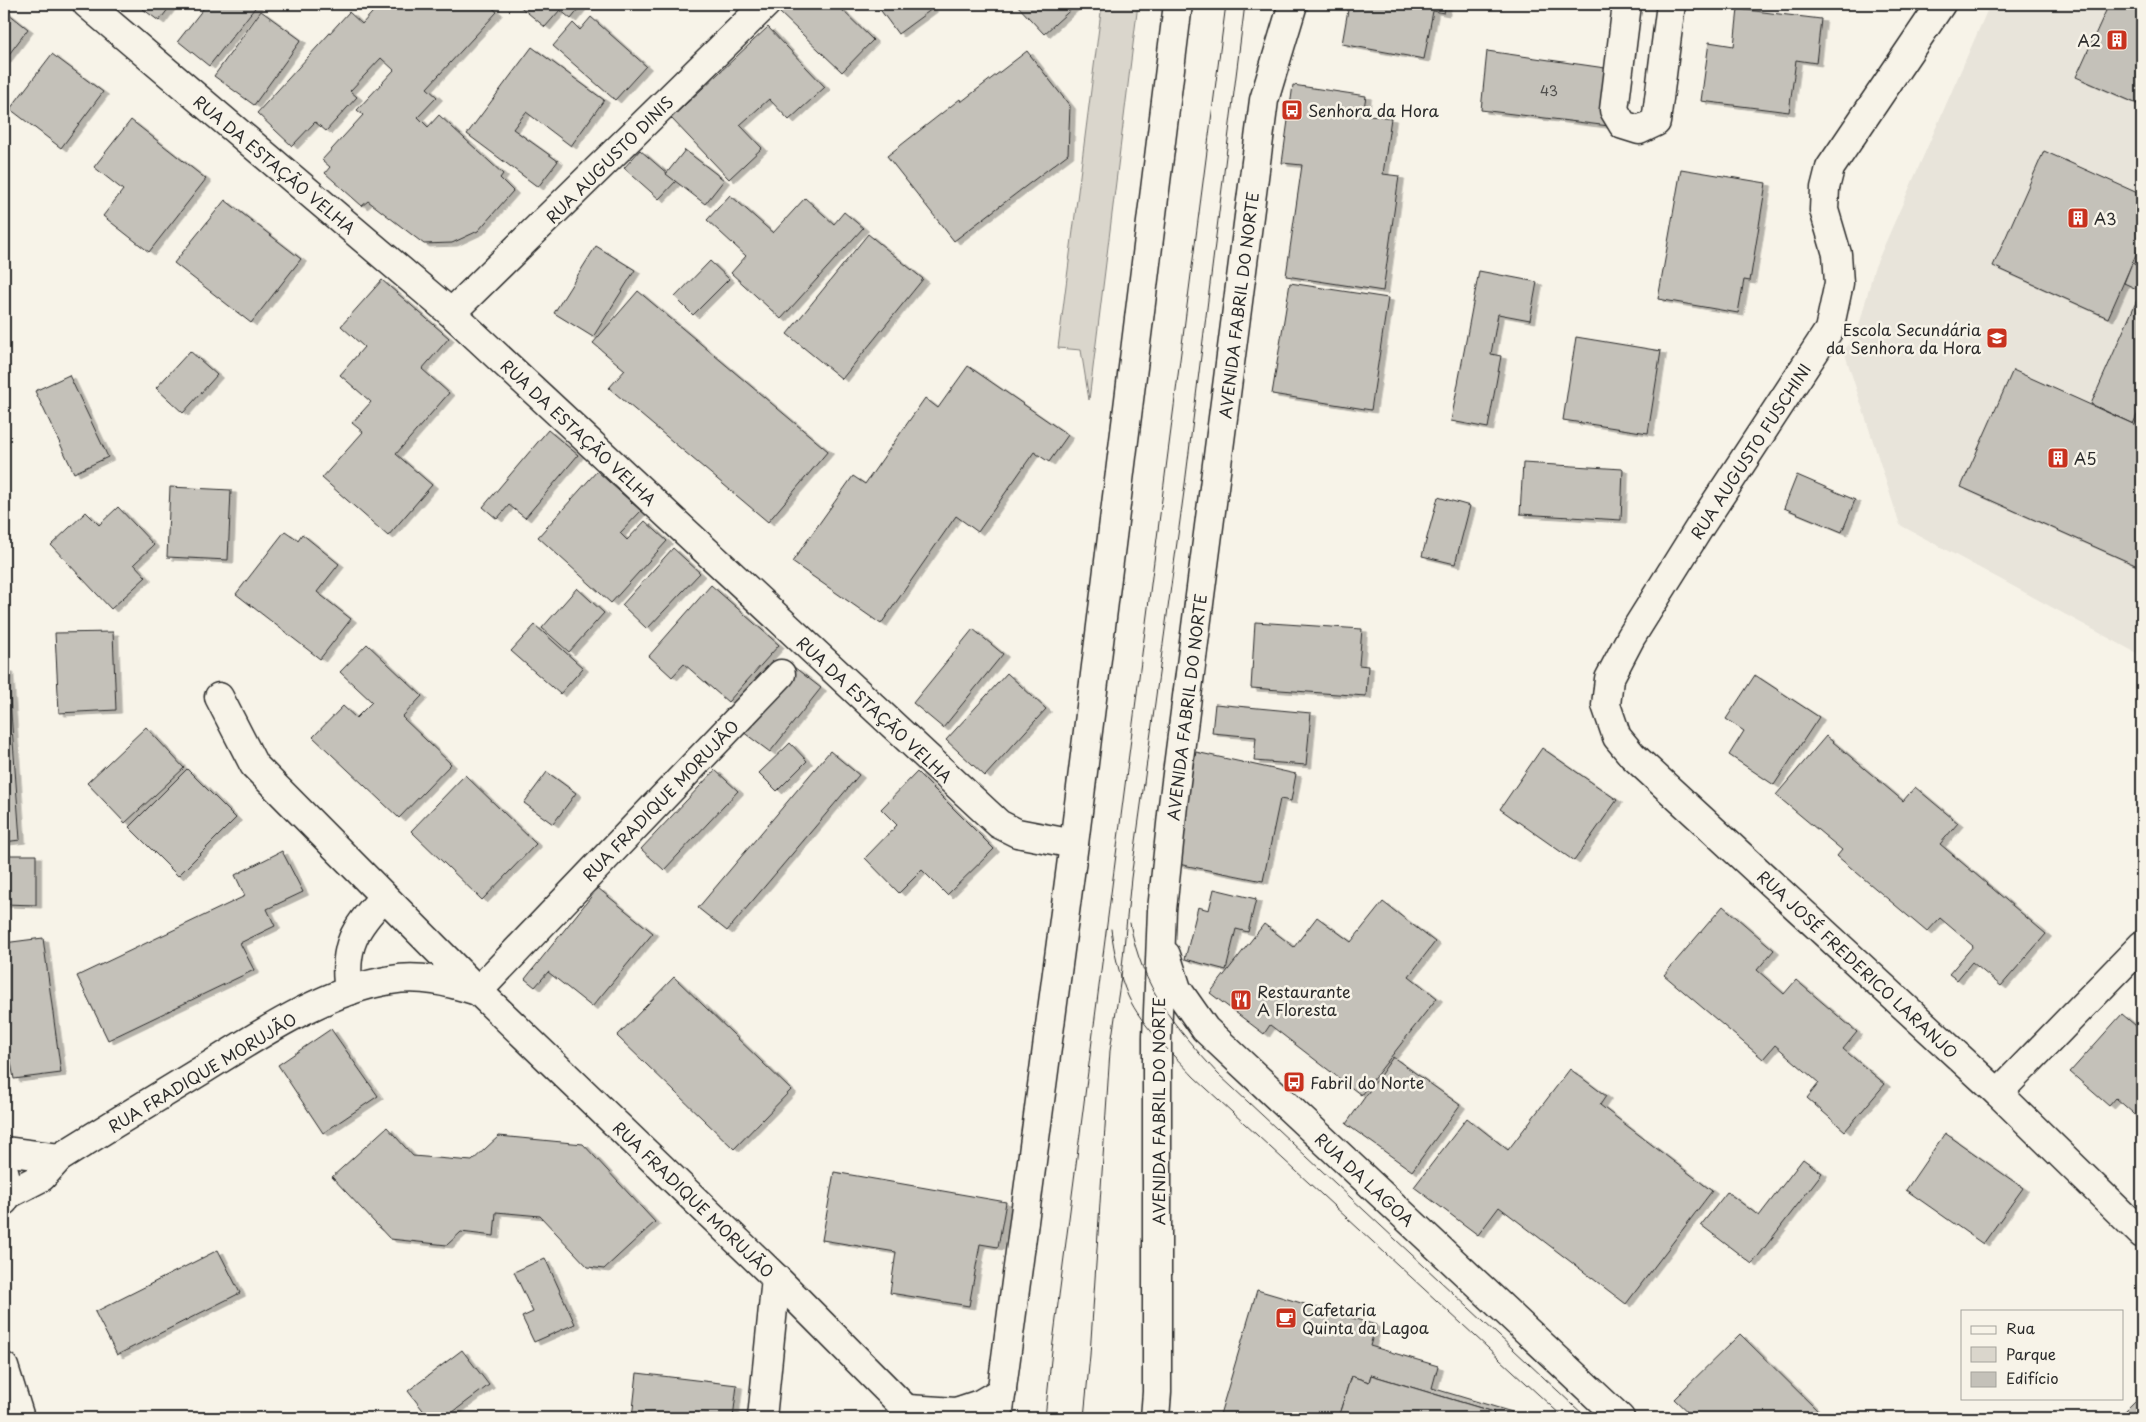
<svg xmlns="http://www.w3.org/2000/svg" width="2146" height="1422" viewBox="0 0 2146 1422" font-family="'Playpen Sans',sans-serif">
<style>
.built{fill:#e8e4da}
.green{fill:#dad6cc;stroke:#82807c}
.building{fill:#c4c1b9;stroke:#2b2b2b;filter:url(#shadow)}
.lines{fill:none;stroke-linecap:round;stroke-linejoin:round}
.minor-casing{stroke:#2b2b2b;stroke-width:31}
.major-casing{stroke:#2b2b2b;stroke-width:31}
.minor{stroke:#f7f3e8;stroke-width:28}
.major{stroke:#f7f3e8;stroke-width:28}
.tram{stroke:#2b2b2b;stroke-width:1}
.labels{text-anchor:middle;dominant-baseline:central;stroke-width:5;stroke-linejoin:round;paint-order:stroke}
.number-label{font-size:14px;fill:#51504e}
.poi-label{font-size:16px;fill:#2b2b2b;stroke:#f7f3e8;text-anchor:start}
.street-label{font-size:16px;fill:#2b2b2b;stroke:#f7f3e8}
</style>
<defs>
<filter id="shadow"><feDropShadow dx="5.5" dy="3" stdDeviation="0" flood-color="#0004"/></filter>
</defs>
<rect width="100%" height="100%" fill="#f7f3e8"/>
<filter id="ink" filterUnits="userSpaceOnUse"><feTurbulence type="fractalNoise" baseFrequency=".02" numOctaves="2"/><feDisplacementMap in="SourceGraphic" scale="10" xChannelSelector="R" yChannelSelector="G"/><feConvolveMatrix kernelMatrix="1 2 1 2 8 2 1 2 1" color-interpolation-filters="sRGB"/></filter>
<g filter="url(#ink)">
<path class="built" d="M 1990,4 L 2142,4 L 2142,656 L 1900,525 L 1844,351 L 1859,326 L 1874,269 Z"/>
<path class="green" d="M 1102,4 L 1138,4 L 1089,400 L 1081,350 L 1058,348 Z"/>
<g class="building">
<path d="M 136,4 L 172,4 L 159,21 Z"/>
<path d="M 207,4 L 258,4 L 209,66 L 178,41 Z"/>
<path d="M 380,4 L 433,4 L 437,7 L 441,4 L 488,4 L 497,12 L 427,88 L 437,97 L 418,117 L 428,127 L 439,115 L 503,174 L 500,178 L 513,191 L 478,231 L 452,243 L 424,244 L 368,201 L 362,206 L 325,173 L 330,167 L 322,160 L 363,115 L 357,110 L 394,70 L 381,58 L 350,91 L 357,97 L 326,131 L 315,122 L 292,146 L 257,113 L 349,12 L 362,24 Z"/>
<path d="M 517,4 L 583,4 L 571,19 L 560,10 L 545,27 Z"/>
<path d="M 787,4 L 836,4 L 873,40 L 842,72 L 779,12 Z"/>
<path d="M 876,4 L 929,4 L 932,9 L 898,34 Z"/>
<path d="M 1016,4 L 1077,4 L 1044,34 Z"/>
<path d="M 1349,4 L 1446,4 L 1444,13 L 1433,11 L 1424,59 L 1342,44 Z"/>
<path d="M 2109,4 L 2142,4 L 2142,106 L 2076,77 Z"/>
<path d="M 1738,9 L 1821,19 L 1816,63 L 1796,60 L 1789,112 L 1701,101 L 1709,42 L 1734,46 Z"/>
<path d="M 4,10 L 28,29 L 4,61 Z"/>
<path d="M 261,11 L 301,40 L 254,105 L 214,76 Z"/>
<path d="M 591,17 L 646,66 L 615,100 L 553,46 L 573,23 L 580,30 Z"/>
<path d="M 768,27 L 825,87 L 789,120 L 769,99 L 740,125 L 762,148 L 729,179 L 671,118 Z"/>
<path d="M 532,47 L 604,100 L 571,146 L 526,112 L 513,129 L 558,161 L 538,187 L 467,134 Z"/>
<path d="M 1027,51 L 1070,106 L 1068,154 L 954,241 L 887,156 L 960,99 L 961,102 Z"/>
<path d="M 1487,51 L 1619,70 L 1609,126 L 1481,110 Z"/>
<path d="M 52,54 L 103,92 L 61,148 L 10,109 Z"/>
<path d="M 1293,85 L 1366,96 L 1363,114 L 1391,118 L 1383,174 L 1399,176 L 1383,291 L 1286,276 L 1302,165 L 1282,163 Z"/>
<path d="M 131,120 L 206,179 L 149,252 L 103,216 L 123,190 L 94,167 Z"/>
<path d="M 640,150 L 676,181 L 659,199 L 624,168 Z"/>
<path d="M 685,150 L 724,180 L 705,204 L 666,174 Z"/>
<path d="M 2044,151 L 2142,195 L 2142,241 L 2108,318 L 1993,266 Z"/>
<path d="M 1681,169 L 1766,183 L 1750,281 L 1744,280 L 1738,313 L 1658,299 Z"/>
<path d="M 730,195 L 773,233 L 805,198 L 834,224 L 844,212 L 863,228 L 781,319 L 731,273 L 746,256 L 707,220 Z"/>
<path d="M 225,200 L 301,259 L 251,323 L 174,263 Z"/>
<path d="M 868,234 L 923,279 L 842,379 L 787,334 Z"/>
<path d="M 596,246 L 635,270 L 593,337 L 554,313 Z"/>
<path d="M 710,261 L 729,279 L 693,315 L 675,297 Z"/>
<path d="M 2132,263 L 2142,268 L 2142,404 L 2133,424 L 2091,404 L 2141,291 L 2124,283 Z"/>
<path d="M 1479,271 L 1537,282 L 1530,320 L 1498,314 L 1491,354 L 1501,356 L 1488,428 L 1451,421 Z"/>
<path d="M 382,280 L 449,338 L 422,369 L 449,393 L 396,454 L 432,485 L 388,536 L 322,478 L 363,432 L 352,423 L 371,402 L 340,375 L 364,347 L 341,326 Z"/>
<path d="M 1290,283 L 1388,298 L 1371,410 L 1272,394 Z"/>
<path d="M 638,291 L 828,451 L 768,522 L 609,388 L 625,370 L 593,343 Z"/>
<path d="M 1576,337 L 1661,351 L 1648,433 L 1563,420 Z"/>
<path d="M 190,351 L 217,375 L 183,413 L 156,388 Z"/>
<path d="M 968,366 L 1068,435 L 1049,462 L 1034,452 L 978,532 L 956,516 L 881,624 L 792,562 L 853,476 L 865,484 L 925,398 L 938,408 Z"/>
<path d="M 2013,370 L 2142,428 L 2142,568 L 1961,487 Z"/>
<path d="M 69,375 L 108,457 L 74,473 L 35,391 Z"/>
<path d="M 548,430 L 578,455 L 525,518 L 509,505 L 497,519 L 483,507 Z"/>
<path d="M 1523,463 L 1623,469 L 1621,520 L 1520,514 Z"/>
<path d="M 597,471 L 641,511 L 620,533 L 627,540 L 645,521 L 667,541 L 611,603 L 538,537 Z"/>
<path d="M 1797,475 L 1855,500 L 1842,532 L 1784,508 Z"/>
<path d="M 170,487 L 231,490 L 228,560 L 167,557 Z"/>
<path d="M 1438,497 L 1470,506 L 1455,564 L 1422,556 Z"/>
<path d="M 118,507 L 154,545 L 134,564 L 146,577 L 111,609 L 51,545 L 86,512 L 99,525 Z"/>
<path d="M 285,531 L 298,540 L 302,534 L 339,564 L 317,592 L 351,619 L 320,659 L 236,594 Z"/>
<path d="M 673,548 L 700,573 L 647,629 L 622,605 Z"/>
<path d="M 711,585 L 779,645 L 728,702 L 684,664 L 672,677 L 649,656 Z"/>
<path d="M 577,588 L 604,613 L 569,652 L 542,628 Z"/>
<path d="M 1255,622 L 1362,629 L 1359,665 L 1368,666 L 1366,696 L 1251,688 Z"/>
<path d="M 535,625 L 583,668 L 560,694 L 511,651 Z"/>
<path d="M 973,629 L 1003,654 L 943,728 L 913,703 Z"/>
<path d="M 113,632 L 116,710 L 59,713 L 55,633 Z"/>
<path d="M 367,644 L 422,696 L 402,717 L 451,764 L 399,818 L 313,737 L 343,706 L 356,718 L 372,702 L 340,672 Z"/>
<path d="M 794,667 L 821,688 L 770,752 L 743,732 Z"/>
<path d="M 4,670 L 8,670 L 20,840 L 4,842 Z"/>
<path d="M 1007,673 L 1046,709 L 985,776 L 946,740 Z"/>
<path d="M 1755,675 L 1819,717 L 1774,785 L 1729,755 L 1744,731 L 1726,719 Z"/>
<path d="M 1215,704 L 1311,713 L 1306,765 L 1254,761 L 1256,737 L 1212,733 Z"/>
<path d="M 146,727 L 184,768 L 125,823 L 87,783 Z"/>
<path d="M 1826,736 L 1903,801 L 1915,787 L 1958,823 L 1940,844 L 2046,934 L 2001,986 L 1972,962 L 1957,980 L 1949,974 L 1973,946 L 1940,918 L 1927,932 L 1837,856 L 1842,850 L 1776,795 Z"/>
<path d="M 790,743 L 807,761 L 777,791 L 759,773 Z"/>
<path d="M 1542,748 L 1617,800 L 1574,861 L 1500,809 Z"/>
<path d="M 830,751 L 859,775 L 727,931 L 698,908 Z"/>
<path d="M 1196,752 L 1296,774 L 1291,801 L 1280,799 L 1263,881 L 1173,863 Z"/>
<path d="M 187,769 L 236,818 L 178,876 L 129,827 Z"/>
<path d="M 715,770 L 738,791 L 664,870 L 641,849 Z"/>
<path d="M 547,772 L 576,793 L 553,824 L 524,803 Z"/>
<path d="M 917,772 L 994,849 L 947,895 L 922,870 L 899,893 L 865,858 L 897,825 L 881,809 Z"/>
<path d="M 465,775 L 536,844 L 482,900 L 411,831 Z"/>
<path d="M 282,851 L 303,892 L 267,909 L 275,926 L 240,943 L 254,970 L 108,1040 L 77,976 L 245,896 L 235,875 Z"/>
<path d="M 4,855 L 36,855 L 36,905 L 4,904 Z"/>
<path d="M 598,888 L 653,933 L 592,1007 L 548,972 L 535,987 L 525,979 Z"/>
<path d="M 1214,889 L 1256,899 L 1248,932 L 1236,929 L 1226,970 L 1185,959 L 1198,907 L 1209,910 Z"/>
<path d="M 1383,902 L 1435,942 L 1409,976 L 1437,998 L 1361,1095 L 1270,1025 L 1264,1034 L 1210,993 L 1264,924 L 1294,947 L 1317,917 L 1351,942 Z"/>
<path d="M 1723,906 L 1774,950 L 1757,970 L 1784,994 L 1796,980 L 1857,1032 L 1843,1049 L 1885,1084 L 1845,1131 L 1807,1098 L 1819,1083 L 1775,1045 L 1763,1059 L 1664,975 Z"/>
<path d="M 43,938 L 61,1073 L 14,1079 L 10,1057 L 4,1058 L 4,943 Z"/>
<path d="M 674,977 L 791,1090 L 734,1149 L 617,1036 Z"/>
<path d="M 2122,1014 L 2142,1031 L 2142,1121 L 2116,1098 L 2109,1106 L 2070,1072 Z"/>
<path d="M 331,1029 L 378,1096 L 323,1133 L 278,1065 Z"/>
<path d="M 1393,1057 L 1460,1105 L 1412,1171 L 1346,1124 Z"/>
<path d="M 1570,1069 L 1606,1096 L 1600,1105 L 1712,1191 L 1626,1304 L 1499,1207 L 1478,1235 L 1414,1187 L 1467,1118 L 1508,1150 Z"/>
<path d="M 387,1127 L 413,1156 L 472,1161 L 499,1136 L 583,1144 L 655,1222 L 604,1269 L 588,1267 L 540,1216 L 496,1212 L 494,1236 L 461,1232 L 447,1245 L 390,1239 L 332,1177 Z"/>
<path d="M 1945,1133 L 2023,1188 L 1983,1244 L 1906,1190 Z"/>
<path d="M 1803,1159 L 1822,1173 L 1752,1264 L 1701,1225 L 1727,1192 L 1759,1216 Z"/>
<path d="M 834,1172 L 1006,1202 L 998,1247 L 980,1244 L 969,1306 L 890,1293 L 896,1252 L 822,1240 Z"/>
<path d="M 218,1250 L 240,1293 L 117,1355 L 95,1312 Z"/>
<path d="M 545,1258 L 575,1324 L 534,1342 L 522,1317 L 533,1312 L 514,1272 Z"/>
<path d="M 1257,1290 L 1376,1325 L 1370,1346 L 1438,1366 L 1432,1388 L 1512,1412 L 1510,1418 L 1492,1418 L 1494,1412 L 1371,1375 L 1369,1382 L 1351,1376 L 1338,1418 L 1219,1418 Z"/>
<path d="M 1740,1334 L 1825,1418 L 1694,1418 L 1674,1399 Z"/>
<path d="M 462,1350 L 489,1385 L 445,1418 L 429,1418 L 408,1391 Z"/>
<path d="M 637,1373 L 737,1385 L 733,1418 L 632,1418 Z"/>
<path d="M 1371,1375 L 1494,1412 L 1492,1418 L 1338,1418 L 1351,1376 L 1369,1382 Z"/>
<path d="M 2142,1394 L 2142,1418 L 2118,1418 Z"/>
</g>
<g class="lines">
<g class="minor-casing">
<g id="minor">
<path d="M 87,4 L 451,313 L 999,824 L 1017,833 L 1074,844"/>
<path d="M 1627,4 L 1614,110 L 1623,125 L 1639,130 L 1656,122 L 1671,4"/>
<path d="M 1941,4 L 1830,168 L 1825,188 L 1824,210 L 1837,254 L 1839,283 L 1829,330 L 1701,525 L 1631,637 L 1609,679 L 1606,705 L 1617,737 L 1632,755 L 1998,1093 L 2142,1234"/>
<path d="M 451,313 L 766,4"/>
<path d="M 219,697 L 254,765 L 478,991 L 776,1278 L 915,1418"/>
<path d="M 1166,955 L 1177,989 L 1205,1029 L 1620,1418"/>
<path d="M 349,991 C 342,947 355,927 384,897"/>
<path d="M 478,991 L 781,674"/>
<path d="M 1998,1093 L 2142,945"/>
<path d="M 4,1151 L 59,1158"/>
<path d="M 7,1195 L 42,1177 L 59,1158 C 107,1128 156,1098 204,1069 C 259,1035 326,990 391,980 C 420,975 449,982 477,991"/>
<path d="M 908,1409 L 956,1412 L 980,1404 L 1002,1391"/>
<path d="M 762,1418 L 776,1278"/>
<path d="M 998,1418 L 1074,844 L 1178,4"/>
<path d="M 1155,1418 L 1157,1392 L 1157,1037 L 1162,910 L 1173,805 L 1264,100 L 1293,4"/>
</g>
</g>
<g class="major-casing">
<g id="major">
<path d="M 4,1171 C 7,1181 9,1192 4,1201"/>
<path d="M 4,1367 L 20,1418"/>
</g>
</g>
<use href="#minor" class="minor"/>
<use href="#major" class="major"/>
<g class="tram">
<path d="M 1130,923 C 1142,989 1175,1027 1218,1074 L 1587,1418"/>
<path d="M 1111,929 C 1114,952 1119,975 1128,996 C 1142,1027 1171,1052 1194,1077 L 1564,1418"/>
<path d="M 1045,1418 L 1052,1350 L 1226,4"/>
<path d="M 1084,1418 L 1090,1355 L 1110,1051 L 1121,977 L 1131,878 L 1185,484 L 1245,4"/>
</g>
</g>
</g>
<defs>
<g id="building-square" transform="scale(1.125)"><rect x="-9" y="-9" width="18" height="18" rx="4" fill="#c8321e" stroke="#f7f3e8"/><path d="M-4-6H4V6H1V3H-1V6H-4ZM-2.5-4.3h1.7v1.8h-1.7ZM.8-4.3h1.7v1.8H.8ZM-2.5-1h1.7V.8h-1.7ZM.8-1h1.7V.8H.8Z" fill="#fff"/></g>
<g id="bus-square" transform="scale(1.125)"><rect x="-9" y="-9" width="18" height="18" rx="4" fill="#c8321e" stroke="#f7f3e8"/><path d="M-5-6H5V4H4V6H2V4H-2V6H-4V4H-5ZM-3.5-4V0h7V-4ZM-3.5 1.2v1.5H-2V1.2ZM2 1.2v1.5H3.5V1.2Z" fill="#fff"/></g>
<g id="school-square" transform="scale(1.125)"><rect x="-9" y="-9" width="18" height="18" rx="4" fill="#c8321e" stroke="#f7f3e8"/><path d="M0-5L7-2L0 1L-7-2ZM-4 1L0 2.5L4 1V4Q0 6-4 4Z" fill="#fff"/></g>
<g id="restaurant-square" transform="scale(1.125)"><rect x="-9" y="-9" width="18" height="18" rx="4" fill="#c8321e" stroke="#f7f3e8"/><path d="M-5-6h1v4h1v-4h1v4h1v-4h1v5L-1.5 .5V6h-2V.5L-5-1ZM5-6V6H3V1.5H1.5Q1.5-4 5-6Z" fill="#fff"/></g>
<g id="cafe-square" transform="scale(1.125)"><rect x="-9" y="-9" width="18" height="18" rx="4" fill="#c8321e" stroke="#f7f3e8"/><path d="M-5.5-4.5H6V0H3Q3 3.5 0 3.5H-2.5Q-5.5 3.5-5.5 0ZM3-3.2v2h1.7v-2ZM-6 4.5H4V6H-6Z" fill="#fff"/></g>
</defs>
<g fill-rule="evenodd">
<use href="#building-square" x="2117" y="40"/>
<use href="#bus-square" x="1292" y="110"/>
<use href="#building-square" x="2078" y="218"/>
<use href="#school-square" x="1997" y="338"/>
<use href="#building-square" x="2058" y="458"/>
<use href="#restaurant-square" x="1241" y="1000"/>
<use href="#bus-square" x="1294" y="1082"/>
<use href="#cafe-square" x="1286" y="1318"/>
</g>
<g class="labels">
<g class="number-label">
<text x="1549" y="90">43</text>
</g>
<g class="poi-label">
<text x="2101" y="40" text-anchor="end">A2</text>
<text x="1308" y="110">Senhora da Hora</text>
<text x="2094" y="218">A3</text>
<text x="1981" y="329" text-anchor="end">Escola Secundária<tspan x="1981" dy="18">da Senhora da Hora</tspan></text>
<text x="2074" y="458">A5</text>
<text x="1257" y="991">Restaurante<tspan x="1257" dy="18">A Floresta</tspan></text>
<text x="1310" y="1082">Fabril do Norte</text>
<text x="1302" y="1309">Cafetaria<tspan x="1302" dy="18">Quinta da Lagoa</tspan></text>
</g>
<g class="street-label">
<text transform="translate(609 159) rotate(-45)">RUA AUGUSTO DINIS</text>
<text transform="translate(275 164) rotate(40)">RUA DA ESTAÇÃO VELHA</text>
<text transform="translate(1238 305) rotate(-83)">AVENIDA FABRIL DO NORTE</text>
<text transform="translate(579 432) rotate(43)">RUA DA ESTAÇÃO VELHA</text>
<text transform="translate(1750 451) rotate(-57)">RUA AUGUSTO FUSCHINI</text>
<text transform="translate(1186 707) rotate(-83)">AVENIDA FABRIL DO NORTE</text>
<text transform="translate(875 709) rotate(43)">RUA DA ESTAÇÃO VELHA</text>
<text transform="translate(660 800) rotate(-46)">RUA FRADIQUE MORUJÃO</text>
<text transform="translate(1858 964) rotate(43)">RUA JOSÉ FREDERICO LARANJO</text>
<text transform="translate(202 1072) rotate(-31)">RUA FRADIQUE MORUJÃO</text>
<text transform="translate(1158 1111) rotate(-90)">AVENIDA FABRIL DO NORTE</text>
<text transform="translate(1365 1179) rotate(43)">RUA DA LAGOA</text>
<text transform="translate(694 1199) rotate(44)">RUA FRADIQUE MORUJÃO</text>
</g>
</g>
<rect width="2146" height="1422" fill="none" stroke="#f7f3e8" stroke-width="20"/>
<rect x="10" y="10" width="2126" height="1402" fill="none" stroke="#2b2b2b" stroke-width="2" filter="url(#ink)"/>
<rect x="1961" y="1310" width="162" height="90" fill="#f7f3e8" stroke="#a5a39c"/>
<rect x="1971" y="1326" width="25" height="8" fill="#f7f3e8" stroke="#a5a39c"/>
<text x="2006" y="1334" font-size="15" fill="#2b2b2b">Rua</text>
<rect x="1971" y="1347" width="25" height="15" fill="#dad6cc" stroke="#a5a39c"/>
<text x="2006" y="1360" font-size="15" fill="#2b2b2b">Parque</text>
<rect x="1971" y="1372" width="25" height="15" fill="#c4c1b9" stroke="#a5a39c"/>
<text x="2006" y="1384" font-size="15" fill="#2b2b2b">Edifício</text>
</svg>
